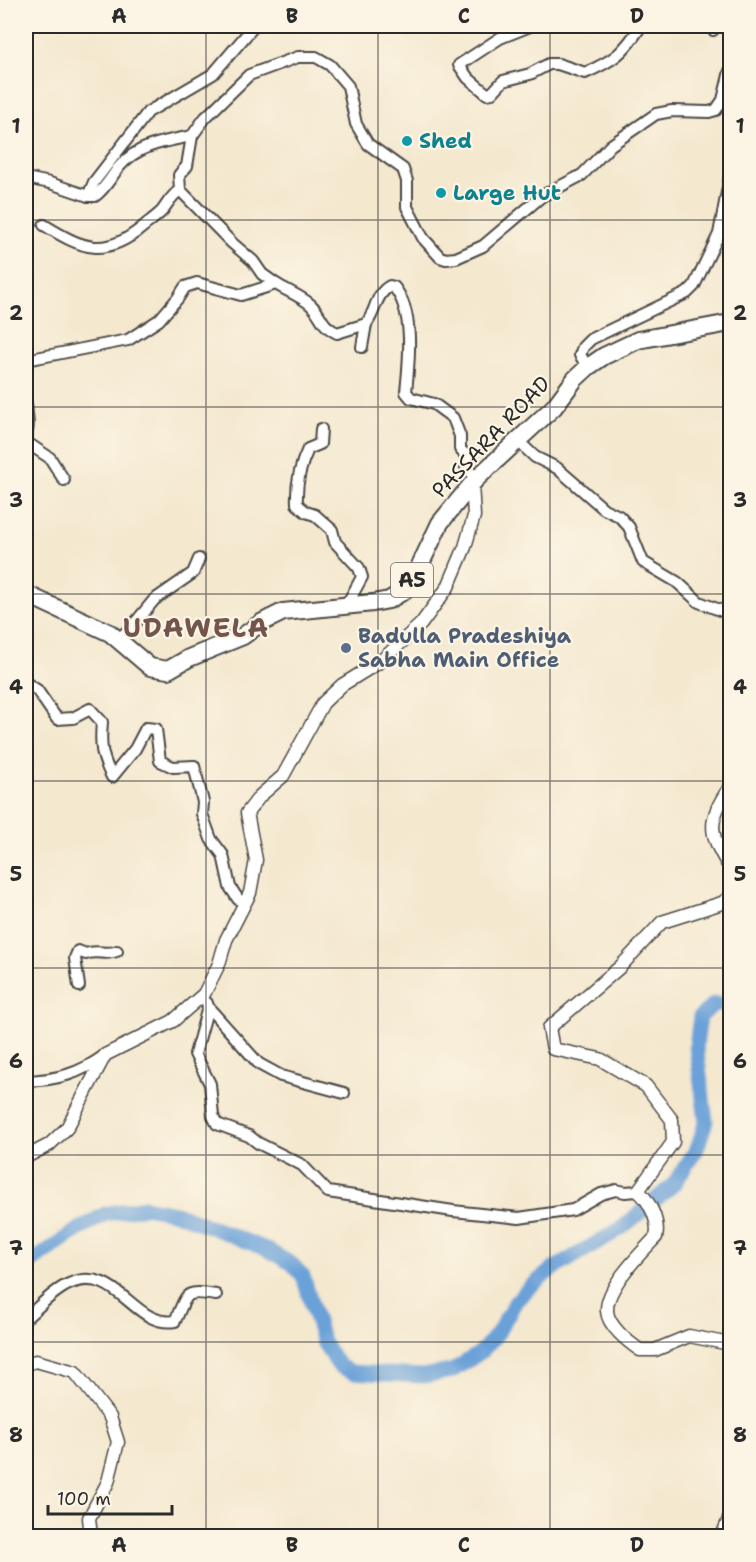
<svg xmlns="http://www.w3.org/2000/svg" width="756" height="1562" viewBox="0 0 756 1562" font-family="'Shantell Sans',sans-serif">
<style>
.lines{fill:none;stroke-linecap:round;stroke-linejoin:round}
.river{stroke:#6aa1d8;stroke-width:15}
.minor-casing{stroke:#494744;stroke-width:14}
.tertiary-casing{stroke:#494744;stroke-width:15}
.trunk-casing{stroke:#494744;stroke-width:20}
.minor{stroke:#fff;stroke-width:10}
.tertiary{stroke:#fff;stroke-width:12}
.trunk{stroke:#fff;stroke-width:16}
.grid{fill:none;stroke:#2b2b2b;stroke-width:1.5;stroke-opacity:0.55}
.culture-dot{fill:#0f9aa8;stroke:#fcf5e5;stroke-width:2}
.service-dot{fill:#5c6f8a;stroke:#fcf5e5;stroke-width:2}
.labels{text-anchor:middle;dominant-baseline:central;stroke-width:4.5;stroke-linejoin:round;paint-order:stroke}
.shield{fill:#fcf5e5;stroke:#6a6863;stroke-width:1.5}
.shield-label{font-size:20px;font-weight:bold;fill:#2b2b2b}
.culture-label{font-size:21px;font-weight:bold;fill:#0d838f;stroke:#fcf5e5;text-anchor:start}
.street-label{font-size:21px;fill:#2b2b2b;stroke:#fcf5e5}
.service-label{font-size:21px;font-weight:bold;fill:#4e5e75;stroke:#fcf5e5;text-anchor:start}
.district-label{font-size:27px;font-weight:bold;letter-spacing:1.5px;fill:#73554e;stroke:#fcf5e5}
.neatline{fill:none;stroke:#2b2b2b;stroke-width:2}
.grid-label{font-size:20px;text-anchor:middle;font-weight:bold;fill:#2b2b2b}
</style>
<rect width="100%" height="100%" fill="#fcf5e5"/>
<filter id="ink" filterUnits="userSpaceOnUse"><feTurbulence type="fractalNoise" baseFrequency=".0167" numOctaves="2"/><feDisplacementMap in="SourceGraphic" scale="12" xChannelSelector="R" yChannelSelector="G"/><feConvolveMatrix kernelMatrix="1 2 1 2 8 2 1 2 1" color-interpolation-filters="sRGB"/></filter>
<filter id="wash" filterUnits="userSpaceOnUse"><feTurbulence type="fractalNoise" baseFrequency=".008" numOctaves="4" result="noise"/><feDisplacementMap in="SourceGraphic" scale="24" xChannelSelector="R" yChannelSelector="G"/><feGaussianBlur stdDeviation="1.35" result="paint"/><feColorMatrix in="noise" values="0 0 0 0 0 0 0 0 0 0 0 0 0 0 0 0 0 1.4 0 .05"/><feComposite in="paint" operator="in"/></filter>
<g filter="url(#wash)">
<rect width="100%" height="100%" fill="#f4e8cf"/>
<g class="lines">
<path class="river" d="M 26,1266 L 68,1236 L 105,1214 L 145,1207 L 176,1213 L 266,1249 L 292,1264 L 303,1276 L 323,1342 L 339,1366 L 352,1372 L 423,1376 L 452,1371 L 481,1352 L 497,1334 L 516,1301 L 530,1287 L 550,1271 L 623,1227 L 673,1185 L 697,1149 L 706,1121 L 696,1046 L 700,1017 L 714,1004 L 730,1004"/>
</g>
</g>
<g filter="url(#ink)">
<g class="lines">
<g class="minor-casing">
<g id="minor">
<path d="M 530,26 L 500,38 L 459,65 L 468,78 L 487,94 L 492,93 L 503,81 L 530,74 L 549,64 L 558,64 L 585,73 C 615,60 623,53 641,26"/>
<path d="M 713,30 L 715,26"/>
<path d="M 192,136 L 187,166 L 179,175 L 180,190 L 232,243 L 253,261 L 262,274 L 276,284"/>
<path d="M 26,178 L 50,183 L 88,196 L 95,196 C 105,189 111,177 119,167 C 137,145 166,141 192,136 L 205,118 L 249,75 L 298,57 L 316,57 L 330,65 L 348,86 L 356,124 L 368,144 L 403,169 L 407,181 L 407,207 L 423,238 L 440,257 L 446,259 L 456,258 L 483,246 L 542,196 L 582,175 L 611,145 L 656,114 L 672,111 L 709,112 L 716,110 L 723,100 L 730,71"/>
<path d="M 88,196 L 94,182 L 148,112 L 213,74 L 254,26"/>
<path d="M 44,225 C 83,249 105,259 144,226 C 150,221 157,216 162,211 C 168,203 171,196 180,190"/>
<path d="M 366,324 C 376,312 375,294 390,286 L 394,287 C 415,312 409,362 406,392 L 411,398 L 434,404 L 453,418 L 460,436 L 460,449 L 469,459 L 466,467 L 476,479"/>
<path d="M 26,360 L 128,340 L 159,320 L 178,298 L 185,287 L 197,283 L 241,295 L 276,284 C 287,291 301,296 311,305 C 323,316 319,324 337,333 L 366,324 L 362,347"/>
<path d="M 588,367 L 580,355 L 583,347 L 591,339 L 687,293 L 694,286 L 719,234 L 730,176"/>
<path d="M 26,404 L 28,424 L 26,441"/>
<path d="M 321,429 L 320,444 L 308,449 C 299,468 296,484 297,504 L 306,512 L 315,515 L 332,530 L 335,542 L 359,568 L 362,577 L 350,599 L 343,606"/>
<path d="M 517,440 L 535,457 L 557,468 L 604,509 L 619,516 L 629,527 L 643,562 L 677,582 L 699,602 L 730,614"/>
<path d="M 26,442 L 50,458 L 64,480"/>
<path d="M 118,639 L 131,628 L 154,600 L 193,573 L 199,559"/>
<path d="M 26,683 L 37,690 L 57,719 L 73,718 L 90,709 L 102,722 C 100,745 101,756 112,777 L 135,749 L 146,728 L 156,729 L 160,761 L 173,767 L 194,766 L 203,802 L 202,814 L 211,839 L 223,855 L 230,887 L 238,899"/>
<path d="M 79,986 L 75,958 L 78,951 L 86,954 C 97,949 106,956 117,951"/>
<path d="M 207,1003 L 208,1007 L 259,1064 L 281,1076 L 344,1093"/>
<path d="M 208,1007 L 195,1054 L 210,1084 L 213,1116 L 217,1124 L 249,1136 L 258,1143 L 302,1165 L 328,1192 L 453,1211 L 519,1218 L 573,1210 L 601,1194 L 616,1190 L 625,1192 L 638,1191"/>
<path d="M 26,1081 C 56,1080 80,1074 105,1055"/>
<path d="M 26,1318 C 39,1307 53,1291 69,1284 C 117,1263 133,1328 175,1321 C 188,1293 183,1290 216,1295"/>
</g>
</g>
<g class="tertiary-casing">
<g id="tertiary">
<path d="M 730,787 C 706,822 709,834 730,868"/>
<path d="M 730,897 L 722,903 L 662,922 L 620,967 L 549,1028 L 553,1049 L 600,1059 L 646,1086 L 672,1120 L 673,1142 L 638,1191 C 649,1200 660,1222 656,1237 C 640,1254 606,1287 607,1311 C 608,1326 628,1342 640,1350 L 655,1350 L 689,1336 L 730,1344"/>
<path d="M 26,1157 L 49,1145 L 67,1128 L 105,1055 L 173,1021 L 204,994 L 219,964 L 226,940 L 250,893 L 256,860 L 247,813 L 260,796 L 283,776 L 323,703 L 342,685 L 381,661 L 421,624 L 448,587 L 465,547 L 474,516 L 472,484"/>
<path d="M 26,1364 L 36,1361 L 75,1372 L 110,1417 L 118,1442 L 108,1482 L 89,1518 L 91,1536"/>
<path d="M 722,1536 L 730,1517"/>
</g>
</g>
<g class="trunk-casing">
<path id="trunk" d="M 26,594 L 110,633 L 150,667 L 168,670 L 189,658 L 243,636 L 261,623 L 283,612 L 373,603 L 389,600 L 404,591 L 414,578 L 440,523 L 476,479 L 554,407 L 575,379 L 588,367 L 604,356 L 638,340 L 730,323"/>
</g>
<use href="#minor" class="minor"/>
<use href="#tertiary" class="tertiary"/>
<use href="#trunk" class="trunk"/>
</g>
</g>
<path class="grid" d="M 206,26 L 206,1536M 378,26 L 378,1536M 550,26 L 550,1536M 26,220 L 730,220M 26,407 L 730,407M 26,594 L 730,594M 26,781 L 730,781M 26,968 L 730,968M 26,1155 L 730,1155M 26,1342 L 730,1342"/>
<g class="culture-dot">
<circle cx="407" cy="141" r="6"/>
<circle cx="441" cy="193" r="6"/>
</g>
<circle class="service-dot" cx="346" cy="648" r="6"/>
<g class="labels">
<rect class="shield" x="391" y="563" width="42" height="34" rx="4.5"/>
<g class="shield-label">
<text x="412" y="580">A5</text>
</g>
<g class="culture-label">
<text x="419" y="141">Shed</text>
<text x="453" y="193">Large Hut</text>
</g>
<g class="street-label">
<text transform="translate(491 437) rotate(-46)">PASSARA ROAD</text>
</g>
<g class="service-label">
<text x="358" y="636">Badulla Pradeshiya<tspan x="358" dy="24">Sabha Main Office</tspan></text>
</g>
<g class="district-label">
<text x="196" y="627">UDAWELA</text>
</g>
</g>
<rect width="756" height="1562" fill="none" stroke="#fcf5e5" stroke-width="66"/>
<path d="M48 1505v9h124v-9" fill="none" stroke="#2b2b2b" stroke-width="3"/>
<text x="57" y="1505" font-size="18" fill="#2b2b2b" stroke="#fcf5e5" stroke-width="4.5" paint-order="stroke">100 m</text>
<rect x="33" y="33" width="690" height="1496" class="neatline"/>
<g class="grid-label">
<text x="119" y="23">A</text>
<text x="292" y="23">B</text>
<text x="464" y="23">C</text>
<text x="637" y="23">D</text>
<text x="16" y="133">1</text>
<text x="740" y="133">1</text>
<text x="16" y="320">2</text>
<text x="740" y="320">2</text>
<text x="16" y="507">3</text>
<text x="740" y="507">3</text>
<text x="16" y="694">4</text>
<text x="740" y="694">4</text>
<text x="16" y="881">5</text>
<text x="740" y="881">5</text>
<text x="16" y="1068">6</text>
<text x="740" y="1068">6</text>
<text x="16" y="1255">7</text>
<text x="740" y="1255">7</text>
<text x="16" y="1442">8</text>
<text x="740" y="1442">8</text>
<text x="119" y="1552">A</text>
<text x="292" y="1552">B</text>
<text x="464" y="1552">C</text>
<text x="637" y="1552">D</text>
</g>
</svg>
